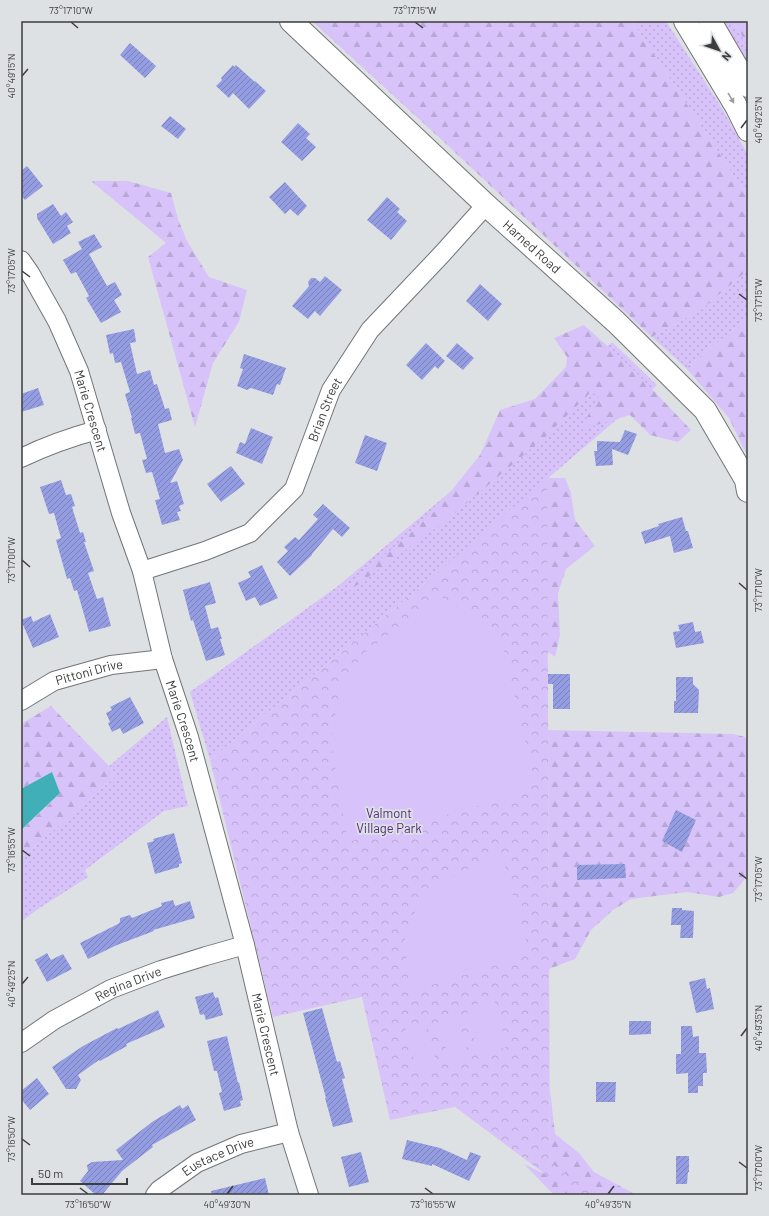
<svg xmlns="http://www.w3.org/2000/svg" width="769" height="1216" viewBox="0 0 769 1216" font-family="Barlow,sans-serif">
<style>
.grass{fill:url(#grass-dots)}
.forest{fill:url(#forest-firs)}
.park{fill:url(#park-crowns)}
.garden{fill:#d7c3f9}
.water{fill:#40afb8}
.building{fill:url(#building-hatch)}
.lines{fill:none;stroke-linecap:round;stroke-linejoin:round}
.minor-casing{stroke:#727578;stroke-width:20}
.major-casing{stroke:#727578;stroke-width:24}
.highway-casing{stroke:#727578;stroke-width:24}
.minor{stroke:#fff;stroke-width:18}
.major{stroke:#fff;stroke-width:22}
.highway{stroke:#fff;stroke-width:22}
.oneway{fill:#9e9e9e}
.ticks{fill:none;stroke:#3c3d3e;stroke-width:1.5}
.labels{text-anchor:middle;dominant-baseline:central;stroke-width:3.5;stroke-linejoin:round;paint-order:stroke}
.street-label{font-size:13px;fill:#3c3d3e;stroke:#dee1e4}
.park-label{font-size:13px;fill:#532e7d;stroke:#dee1e4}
.neatline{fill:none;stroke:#3c3d3e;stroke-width:1.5}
.ticks-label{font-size:10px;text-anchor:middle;fill:#3c3d3e}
</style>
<defs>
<pattern id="grass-dots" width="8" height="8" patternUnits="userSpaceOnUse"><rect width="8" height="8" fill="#d7c3f9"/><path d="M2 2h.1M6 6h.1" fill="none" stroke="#b9a8d6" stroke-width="1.8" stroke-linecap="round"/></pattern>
<pattern id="forest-firs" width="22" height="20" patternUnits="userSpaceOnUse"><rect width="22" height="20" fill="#d7c3f9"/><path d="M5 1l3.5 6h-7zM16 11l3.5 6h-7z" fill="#b9a8d6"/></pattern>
<pattern id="park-crowns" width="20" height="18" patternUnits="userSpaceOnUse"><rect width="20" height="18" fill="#d7c3f9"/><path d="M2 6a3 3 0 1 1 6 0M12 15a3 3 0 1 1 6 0" fill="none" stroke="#b9a8d6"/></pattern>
<pattern id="building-hatch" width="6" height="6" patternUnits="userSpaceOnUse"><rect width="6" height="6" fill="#949de1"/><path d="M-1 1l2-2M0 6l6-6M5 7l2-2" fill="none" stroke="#7a81b8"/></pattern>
</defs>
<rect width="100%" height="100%" fill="#dee1e4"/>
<g class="grass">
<path d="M 632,21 L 666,21 L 723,110 L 748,155 L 748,197 Z"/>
<path d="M 719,21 L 733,21 L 748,46 L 748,68 Z"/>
<path d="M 748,270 L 748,318 L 686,368 L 652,337 L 702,309 Z"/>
<path d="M 612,342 L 657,385 L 429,580 L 210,760 L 190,692 L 338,586 L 469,476 Z"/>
<path d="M 167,717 L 188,806 L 164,811 L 85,870 L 88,877 L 38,909 L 21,922 L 21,858 L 116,776 L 109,766 Z"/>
</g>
<g class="forest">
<path d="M 312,21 L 632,21 L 748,197 L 748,270 L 702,309 L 652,337 L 444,142 Z"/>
<path d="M 733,21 L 748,21 L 748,46 Z"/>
<path d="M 91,181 L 128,181 L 171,193 L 178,219 L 187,241 L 209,277 L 247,290 L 239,322 L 213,363 L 195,427 L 148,257 L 166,243 Z"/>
<path d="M 748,318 L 748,457 L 729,418 L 686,368 Z"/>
<path d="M 584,325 L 636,372 L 691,430 L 678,442 L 650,435 L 630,415 L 580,430 L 599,395 L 590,393 L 545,437 L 443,523 L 325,608 L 435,511 L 480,455 L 500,410 L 535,399 L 566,367 L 567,357 L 554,338 Z"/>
<path d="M 547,478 L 565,478 L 571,493 L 575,520 L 595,546 L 566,569 L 558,593 L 560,635 L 555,657 L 534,642 L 429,580 Z"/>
<path d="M 51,706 L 109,766 L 116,776 L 21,858 L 21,830 L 44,809 L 60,793 L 52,772 L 21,789 L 21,727 L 24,722 Z"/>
<path d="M 548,730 L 733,734 L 745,737 L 748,742 L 748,873 L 744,880 L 733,893 L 719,897 L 687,892 L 631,899 L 613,910 L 591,930 L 575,959 L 549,969 Z"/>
<path d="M 550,1090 L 555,1134 L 579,1153 L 594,1172 L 631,1192 L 635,1195 L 554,1195 L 524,1164 L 545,1174 L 550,1162 Z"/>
</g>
<path class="park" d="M 547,478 L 550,1162 L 594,1195 L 573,1195 L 455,1107 L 390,1120 L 362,997 L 273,1017 L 210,760 L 429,580 Z"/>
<g class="garden">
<path d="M 439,596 L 499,631 L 534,779 L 525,793 L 348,842 L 331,742 L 339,692 L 363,654 Z"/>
<path d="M 501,853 L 529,950 L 523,957 L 409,992 L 405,936 L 423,891 Z"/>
<path d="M 494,999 L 507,1047 L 479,1055 L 466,1007 Z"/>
<path d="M 456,1012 L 469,1056 L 450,1062 L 437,1018 Z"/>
<path d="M 424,1021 L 437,1065 L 417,1071 L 405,1027 Z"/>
</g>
<path class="water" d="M 52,772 L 60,793 L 21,830 L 21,789 Z"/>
<g class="building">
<path d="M 130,43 L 156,66 L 145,78 L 120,55 Z"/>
<path d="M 233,65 L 234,67 L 236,65 L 255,82 L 255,81 L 266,91 L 249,109 L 233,93 L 229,98 L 216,86 L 222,80 L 221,78 Z"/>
<path d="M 170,116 L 186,129 L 178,139 L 161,126 Z"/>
<path d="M 298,123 L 310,134 L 306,138 L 316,147 L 302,161 L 281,142 Z"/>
<path d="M 27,166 L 43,186 L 25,200 L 21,195 L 21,171 Z"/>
<path d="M 285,182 L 307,206 L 298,216 L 290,209 L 285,214 L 269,197 Z"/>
<path d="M 387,197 L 400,209 L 397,212 L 407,221 L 391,240 L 367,220 Z"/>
<path d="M 53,204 L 61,216 L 66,212 L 73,222 L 67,226 L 71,233 L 53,244 L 37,218 L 37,214 Z"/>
<path d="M 94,234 L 102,247 L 89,254 L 107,286 L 115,282 L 122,295 L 114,300 L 121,312 L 101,323 L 86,298 L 89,296 L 76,272 L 71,274 L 63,260 L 82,249 L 78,242 Z"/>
<path d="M 325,276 L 342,290 L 320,316 L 315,311 L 308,319 L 292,306 L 309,286 L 308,282 L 311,278 L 315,278 L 320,282 Z"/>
<path d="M 480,284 L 502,304 L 488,321 L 466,301 Z"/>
<path d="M 134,329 L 136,342 L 130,343 L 137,374 L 150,370 L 154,385 L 157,384 L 165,409 L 169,408 L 172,420 L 158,424 L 165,453 L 179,449 L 183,460 L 170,483 L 177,481 L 184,504 L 179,506 L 181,511 L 177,512 L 180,520 L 162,525 L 155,500 L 160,499 L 152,472 L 146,473 L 142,460 L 147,459 L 140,433 L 135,434 L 131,418 L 132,418 L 125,394 L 130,392 L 121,362 L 115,363 L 113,353 L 110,354 L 106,335 Z"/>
<path d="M 426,343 L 445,361 L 438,369 L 435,366 L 422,380 L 406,365 Z"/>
<path d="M 457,343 L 474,358 L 463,370 L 446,356 Z"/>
<path d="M 244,354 L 286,368 L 280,385 L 277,384 L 273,395 L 251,388 L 247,390 L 237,386 L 243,369 L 240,368 Z"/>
<path d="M 38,388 L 44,405 L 21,412 L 21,394 Z"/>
<path d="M 251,428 L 273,437 L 262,464 L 236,453 L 240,442 L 245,444 Z"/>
<path d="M 625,430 L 637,434 L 628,455 L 612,449 L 613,465 L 596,466 L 594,451 L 597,451 L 597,441 L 620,442 Z"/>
<path d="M 365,435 L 387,443 L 377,471 L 355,463 Z"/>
<path d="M 231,466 L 245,484 L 221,502 L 207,484 Z"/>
<path d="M 61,480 L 66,495 L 71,494 L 75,506 L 72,507 L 80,533 L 83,532 L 86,542 L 84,542 L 94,571 L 88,573 L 97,599 L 103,597 L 111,626 L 89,632 L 77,590 L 74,591 L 70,578 L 67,579 L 56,540 L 61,538 L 54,513 L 49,514 L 40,487 Z"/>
<path d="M 323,504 L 350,528 L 342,537 L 333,529 L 312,554 L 312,555 L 290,576 L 277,562 L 288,551 L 284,547 L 295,537 L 299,540 L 318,519 L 313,515 Z"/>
<path d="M 682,517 L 686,531 L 688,531 L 693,548 L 674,553 L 670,536 L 645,544 L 641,532 L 659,526 L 658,524 Z"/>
<path d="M 262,565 L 278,598 L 260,606 L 255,597 L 246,601 L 238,583 L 251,577 L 248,572 Z"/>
<path d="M 210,582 L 216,603 L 205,606 L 211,629 L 218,627 L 222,639 L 220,639 L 225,655 L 206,661 L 193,620 L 191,621 L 183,590 Z"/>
<path d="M 50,614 L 59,637 L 33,648 L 21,620 L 31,616 L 33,622 Z"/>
<path d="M 693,622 L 695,632 L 701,631 L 704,643 L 676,648 L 673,632 L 680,631 L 678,625 Z"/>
<path d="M 548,674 L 570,674 L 570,709 L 553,709 L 553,684 L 548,684 Z"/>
<path d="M 676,677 L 693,677 L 693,684 L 699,690 L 698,713 L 674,713 L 674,701 L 676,701 Z"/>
<path d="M 130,697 L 144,723 L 123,734 L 120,728 L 112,732 L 108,723 L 110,722 L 106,713 L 112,710 L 110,707 Z"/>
<path d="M 676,810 L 696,820 L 682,852 L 662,841 Z"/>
<path d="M 174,833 L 182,863 L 179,864 L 179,867 L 155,874 L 147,843 L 154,841 L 153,839 Z"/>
<path d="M 625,864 L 626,878 L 577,880 L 577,865 Z"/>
<path d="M 173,900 L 175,906 L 190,901 L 195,918 L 153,930 L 154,931 L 117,945 L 88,959 L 80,943 L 118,924 L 120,922 L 120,918 L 130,915 L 132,918 L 162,906 L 161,903 Z"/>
<path d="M 672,908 L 682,908 L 682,910 L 694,911 L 693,938 L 680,938 L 681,925 L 671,925 Z"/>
<path d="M 47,953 L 51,960 L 63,954 L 72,969 L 47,982 L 35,960 Z"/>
<path d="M 705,978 L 707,989 L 710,988 L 714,1009 L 696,1013 L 689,982 Z"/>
<path d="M 213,992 L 215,998 L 218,997 L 223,1015 L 206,1020 L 204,1014 L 200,1015 L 195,997 Z"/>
<path d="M 322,1008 L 337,1062 L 340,1061 L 345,1078 L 342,1079 L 353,1122 L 333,1127 L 325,1098 L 326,1098 L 303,1013 Z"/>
<path d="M 158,1010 L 165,1027 L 126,1044 L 127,1046 L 100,1061 L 99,1060 L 78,1075 L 81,1080 L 76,1089 L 66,1089 L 52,1067 L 83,1046 L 117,1028 L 118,1029 Z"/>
<path d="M 629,1021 L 651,1021 L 651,1034 L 629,1035 Z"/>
<path d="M 681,1026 L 692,1026 L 693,1037 L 699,1036 L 699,1053 L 706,1053 L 707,1073 L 703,1073 L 703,1086 L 698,1086 L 698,1093 L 688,1093 L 688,1073 L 676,1074 L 676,1054 L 681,1054 Z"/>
<path d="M 227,1036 L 238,1083 L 239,1082 L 243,1100 L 240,1101 L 241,1106 L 224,1111 L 219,1093 L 222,1092 L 217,1071 L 214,1071 L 207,1041 Z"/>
<path d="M 37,1078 L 49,1094 L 30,1110 L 21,1099 L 21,1091 Z"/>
<path d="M 596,1082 L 616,1082 L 615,1102 L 596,1102 Z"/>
<path d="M 180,1105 L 182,1109 L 188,1105 L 196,1120 L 152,1145 L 153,1147 L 122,1171 L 102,1195 L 96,1195 L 80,1181 L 88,1171 L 87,1165 L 92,1162 L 123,1160 L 116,1150 L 152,1122 Z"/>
<path d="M 407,1140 L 440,1148 L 467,1160 L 470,1152 L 481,1156 L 469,1181 L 432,1164 L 432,1166 L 402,1159 Z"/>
<path d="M 361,1152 L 369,1182 L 349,1187 L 341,1157 Z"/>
<path d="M 676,1156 L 689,1156 L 689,1172 L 688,1172 L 687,1184 L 676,1184 Z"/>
<path d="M 265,1178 L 269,1195 L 212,1195 L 211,1191 Z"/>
</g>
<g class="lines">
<g class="minor-casing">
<g id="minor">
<path id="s1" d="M 21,260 L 30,273 L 57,321 L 79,371 L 121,513 L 142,571 L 163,659 L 189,737 L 245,945 L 289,1132 L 309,1195"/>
<path d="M 21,458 C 46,446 71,437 97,430"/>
<path id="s2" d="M 142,571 L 205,551 L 250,533 L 294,489 L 331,390 L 370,330 L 442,254 L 486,205"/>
<path id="s3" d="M 21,701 L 54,681 L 111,665 L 163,659"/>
<path id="s4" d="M 21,1043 L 54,1020 L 111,989 L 161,970 L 206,956 L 245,945"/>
<path id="s5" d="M 155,1195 L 159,1190 L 197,1163 L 241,1144 L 289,1132"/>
</g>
</g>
<g class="major-casing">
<g id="major">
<path id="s6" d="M 291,21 L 486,205 L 616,322 L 705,410 L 746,480 L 748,491"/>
</g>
</g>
<g class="highway-casing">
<g id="highway">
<path d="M 685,21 L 736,106 L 748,130"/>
<path d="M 710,21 L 748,86"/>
</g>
</g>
<use href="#minor" class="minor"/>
<use href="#major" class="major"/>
<use href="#highway" class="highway"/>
</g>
<defs><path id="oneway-solid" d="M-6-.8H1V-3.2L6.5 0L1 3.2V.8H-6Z"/></defs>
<use class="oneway" href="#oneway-solid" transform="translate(731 98) rotate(60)"/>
<path class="ticks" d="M 71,22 L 78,28M 415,22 L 423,28M 22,76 L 28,69M 741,128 L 747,120M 22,271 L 30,277M 739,294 L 747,300M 22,560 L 30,567M 739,583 L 747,590M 22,850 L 30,856M 739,873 L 747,879M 22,984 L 28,977M 741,1036 L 747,1028M 22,1139 L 30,1145M 739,1162 L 747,1168M 80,1188 L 88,1194M 425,1188 L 433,1194M 227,1194 L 233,1186M 608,1194 L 614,1186"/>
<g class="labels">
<g class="street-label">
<text stroke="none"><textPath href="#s6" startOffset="330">Harned Road</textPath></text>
<text stroke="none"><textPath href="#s1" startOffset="167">Marie Crescent</textPath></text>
<text stroke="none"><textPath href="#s2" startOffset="262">Brian Street</textPath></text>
<text stroke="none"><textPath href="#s3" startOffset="75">Pittoni Drive</textPath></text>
<text stroke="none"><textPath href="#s1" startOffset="491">Marie Crescent</textPath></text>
<text stroke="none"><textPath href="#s4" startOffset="123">Regina Drive</textPath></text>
<text stroke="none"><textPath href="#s1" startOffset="815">Marie Crescent</textPath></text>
<text stroke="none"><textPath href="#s5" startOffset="75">Eustace Drive</textPath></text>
</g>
<g class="park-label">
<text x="389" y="813">Valmont<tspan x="389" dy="15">Village Park</tspan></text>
</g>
</g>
<rect width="769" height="1216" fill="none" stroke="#dee1e4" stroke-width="44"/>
<g transform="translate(719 50) rotate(130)" stroke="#dee1e4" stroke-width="3" paint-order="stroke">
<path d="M0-3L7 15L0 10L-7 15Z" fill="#3c3d3e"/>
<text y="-6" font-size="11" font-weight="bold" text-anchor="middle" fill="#3c3d3e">N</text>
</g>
<path d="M32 1178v6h95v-6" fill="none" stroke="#3c3d3e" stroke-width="2"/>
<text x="38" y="1178" font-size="12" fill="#3c3d3e" stroke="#dee1e4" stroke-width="3" paint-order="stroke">50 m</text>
<rect x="22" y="22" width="725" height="1172" class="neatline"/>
<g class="ticks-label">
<text x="71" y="14">73°17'10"W</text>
<text x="415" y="14">73°17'15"W</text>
<text transform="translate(11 76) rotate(-90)" y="4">40°49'15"N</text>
<text transform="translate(758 120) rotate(-90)" y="4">40°49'25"N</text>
<text transform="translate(11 271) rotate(-90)" y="4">73°17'05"W</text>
<text transform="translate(758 300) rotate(-90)" y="4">73°17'15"W</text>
<text transform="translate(11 560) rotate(-90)" y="4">73°17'00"W</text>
<text transform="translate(758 590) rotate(-90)" y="4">73°17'10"W</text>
<text transform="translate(11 850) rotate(-90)" y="4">73°16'55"W</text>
<text transform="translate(758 879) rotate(-90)" y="4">73°17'05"W</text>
<text transform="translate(11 984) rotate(-90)" y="4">40°49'25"N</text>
<text transform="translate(758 1028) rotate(-90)" y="4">40°49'35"N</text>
<text transform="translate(11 1139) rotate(-90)" y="4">73°16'50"W</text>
<text transform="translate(758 1168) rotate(-90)" y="4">73°17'00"W</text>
<text x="88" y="1208">73°16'50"W</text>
<text x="227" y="1208">40°49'30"N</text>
<text x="433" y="1208">73°16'55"W</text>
<text x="608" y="1208">40°49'35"N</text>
</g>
</svg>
